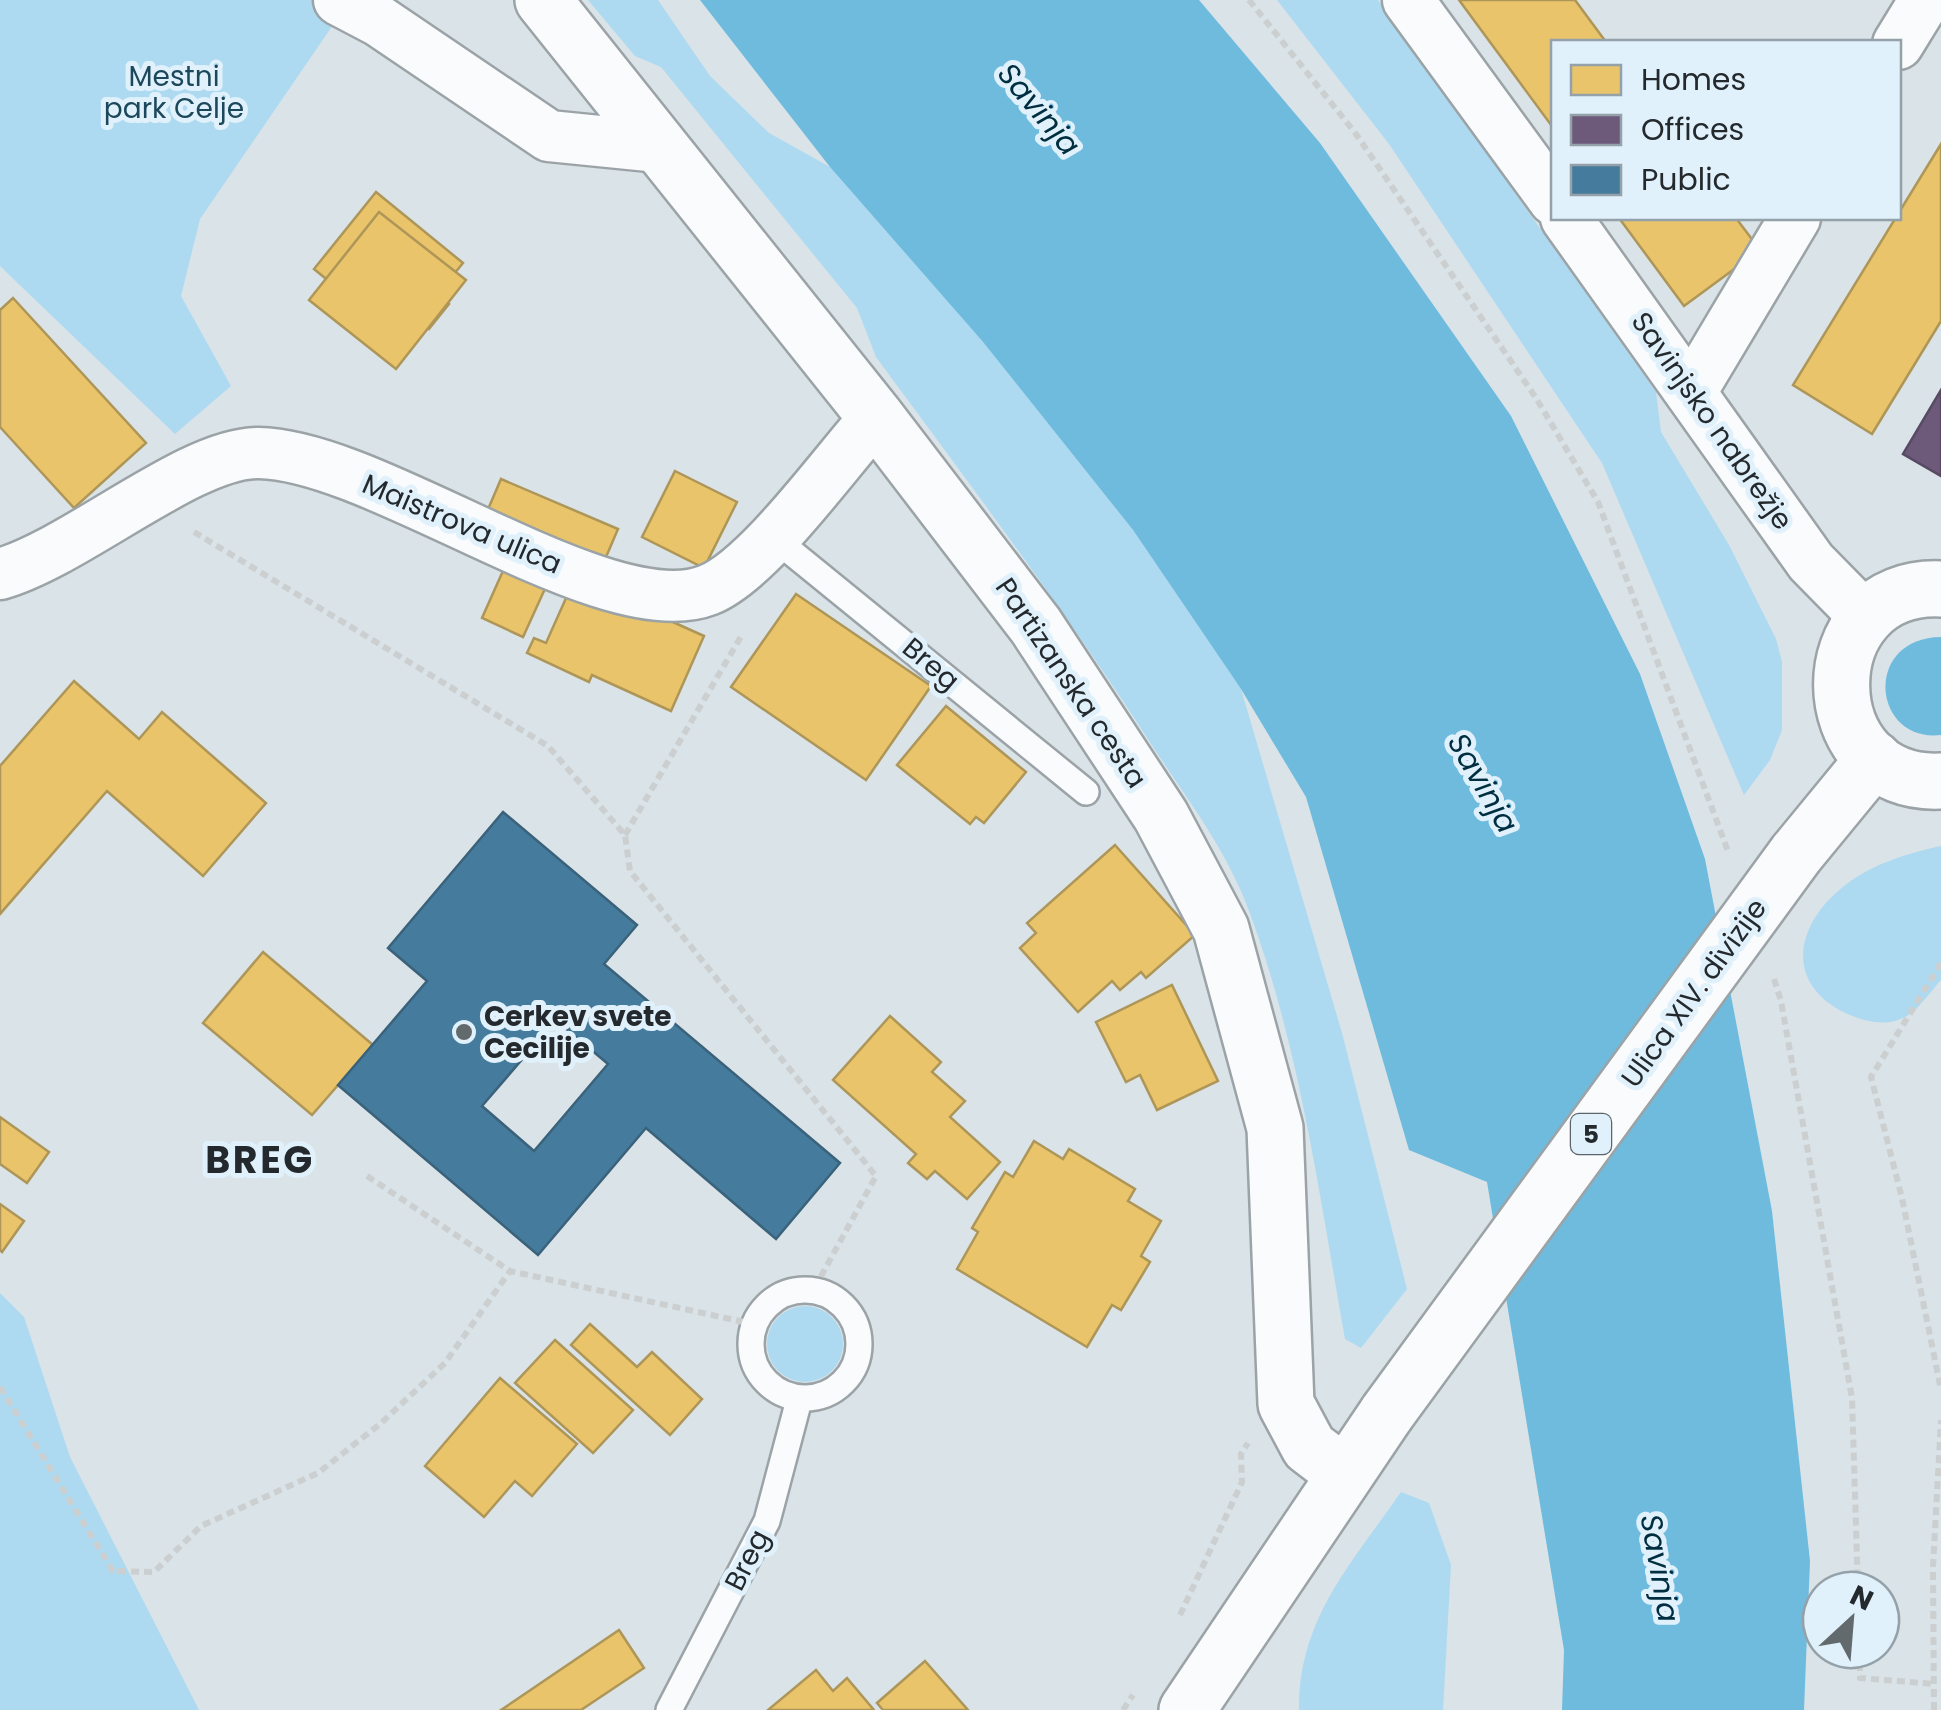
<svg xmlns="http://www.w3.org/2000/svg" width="1941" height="1710" viewBox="0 0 1941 1710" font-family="Poppins,sans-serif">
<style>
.green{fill:#addaf1}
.water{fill:#6fbbde}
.homes{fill:#e9c46a;stroke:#ae9658;stroke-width:2.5}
.offices{fill:#6d597a;stroke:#574b63;stroke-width:2.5}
.public{fill:#457b9d;stroke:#3b627b;stroke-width:2.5;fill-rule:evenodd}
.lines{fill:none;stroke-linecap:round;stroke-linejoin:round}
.service-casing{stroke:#9ba3a7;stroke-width:30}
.minor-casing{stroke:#9ba3a7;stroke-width:55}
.tertiary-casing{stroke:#9ba3a7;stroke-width:60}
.primary-casing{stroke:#9ba3a7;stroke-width:60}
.path{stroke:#cccfd0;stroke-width:6;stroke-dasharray:8 5;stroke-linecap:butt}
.service{stroke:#f9fbfc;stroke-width:25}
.minor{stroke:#f9fbfc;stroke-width:50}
.tertiary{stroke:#f9fbfc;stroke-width:55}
.primary{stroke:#f9fbfc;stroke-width:55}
.primary-bridge-casing{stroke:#9ba3a7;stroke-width:60;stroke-linecap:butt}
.primary-bridge{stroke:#f9fbfc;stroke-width:55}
.poi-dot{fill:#636a6e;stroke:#e0f1fb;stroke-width:4}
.labels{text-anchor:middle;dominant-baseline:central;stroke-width:10;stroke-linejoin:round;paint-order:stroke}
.shield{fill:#e0f1fb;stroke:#5c656b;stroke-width:2.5}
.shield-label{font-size:25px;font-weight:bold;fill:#23292d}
.park-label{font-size:28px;fill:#1c485c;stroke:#e0f1fb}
.street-label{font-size:28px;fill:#23292d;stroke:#e0f1fb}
.poi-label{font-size:28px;font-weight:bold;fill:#23292d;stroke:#e0f1fb;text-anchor:start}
.water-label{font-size:30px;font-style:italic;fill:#002e41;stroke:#e0f1fb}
.district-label{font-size:38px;font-weight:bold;letter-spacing:2.5px;fill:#23292d;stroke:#e0f1fb}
</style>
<rect width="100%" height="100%" fill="#d9e3e8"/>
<g class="green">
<path d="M 0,0 L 350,0 L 200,219 L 181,296 L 231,386 L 175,434 L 0,266 Z"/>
<path d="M 588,0 L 658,0 L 710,76 L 769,133 L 830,167 L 983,342 L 1133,530 L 1241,689 L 1342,1033 L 1407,1289 L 1361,1348 L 1345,1339 C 1319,1194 1299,1041 1246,903 C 1224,847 1186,797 1153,747 C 1067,613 971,486 876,357 L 857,308 L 661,67 L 635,56 Z"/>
<path d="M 1277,0 L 1378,0 L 1656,392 L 1661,432 L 1729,545 L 1776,639 L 1782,662 L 1782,730 L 1770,760 L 1744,795 L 1602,463 L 1389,144 Z"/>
<path d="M 1941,846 L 1941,980 C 1930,992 1917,1012 1903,1018 C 1886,1026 1866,1022 1850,1015 C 1781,985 1795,922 1848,883 C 1875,863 1909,853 1941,846 Z"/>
<path d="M 0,1293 L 24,1317 L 70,1457 L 199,1710 L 0,1710 Z"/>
<circle cx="805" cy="1344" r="38"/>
<path d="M 1401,1492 L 1429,1503 L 1451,1565 L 1443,1710 L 1299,1710 C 1298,1619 1352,1563 1401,1492 Z"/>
</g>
<g class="water">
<path d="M 700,0 L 1199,0 L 1320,143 L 1511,416 L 1640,674 L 1705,859 L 1772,1211 L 1810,1561 L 1804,1710 L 1562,1710 L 1564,1650 L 1487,1182 L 1409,1150 L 1306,797 L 1241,689 L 1133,530 L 983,342 L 830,167 Z"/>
<path d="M 1941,637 L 1941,735 C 1872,743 1862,638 1941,637 Z"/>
</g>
<g class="homes">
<path d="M 1459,0 L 1575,0 L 1606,42 L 1554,42 L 1554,129 Z"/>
<path d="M 1941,144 L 1941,321 L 1872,434 L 1793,385 Z"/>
<path d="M 376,192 L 463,263 L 437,295 L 449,304 L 429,329 L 418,319 L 401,340 L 378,321 L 367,336 L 324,301 L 336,287 L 314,269 Z"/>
<path d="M 379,212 L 466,280 L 396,369 L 309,300 Z"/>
<path d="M 1619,218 L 1736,218 L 1760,250 L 1684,306 Z"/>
<path d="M 13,298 L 146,443 L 74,508 L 0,427 L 0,310 Z"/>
<path d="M 675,471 L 737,502 L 704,568 L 642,537 Z"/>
<path d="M 501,479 L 618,529 L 603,564 L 486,514 Z"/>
<path d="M 507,562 L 549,580 L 523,637 L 482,618 Z"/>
<path d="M 575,578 L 704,636 L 671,711 L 592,675 L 589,682 L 527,653 L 534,638 L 546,643 Z"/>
<path d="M 796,594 L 931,686 L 866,780 L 731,687 Z"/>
<path d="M 74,681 L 139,739 L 162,712 L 266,803 L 203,876 L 107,791 L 0,914 L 0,766 Z"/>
<path d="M 946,706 L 1026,772 L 984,823 L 976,817 L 970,824 L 897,765 Z"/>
<path d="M 1115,845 L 1195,935 L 1146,978 L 1141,972 L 1120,990 L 1112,981 L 1078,1012 L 1020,948 L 1036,933 L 1027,923 Z"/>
<path d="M 263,952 L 373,1045 L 312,1115 L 203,1023 Z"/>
<path d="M 1172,985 L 1218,1081 L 1157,1110 L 1140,1075 L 1126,1082 L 1096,1022 Z"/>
<path d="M 890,1016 L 941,1062 L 932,1072 L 965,1101 L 950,1117 L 1000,1162 L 967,1199 L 935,1171 L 927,1179 L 908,1163 L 916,1154 L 833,1080 Z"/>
<path d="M 0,1117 L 49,1152 L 27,1183 L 0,1164 Z"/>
<path d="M 1034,1141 L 1063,1159 L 1069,1149 L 1135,1189 L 1128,1201 L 1161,1221 L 1141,1256 L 1150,1262 L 1121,1310 L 1112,1305 L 1087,1347 L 957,1269 L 978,1232 L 972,1228 L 1005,1172 L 1013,1177 Z"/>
<path d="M 0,1204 L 24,1221 L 2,1252 L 0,1250 Z"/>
<path d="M 590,1324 L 637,1367 L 652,1352 L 702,1399 L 670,1435 L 571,1345 Z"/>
<path d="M 555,1340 L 633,1410 L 593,1453 L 515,1383 Z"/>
<path d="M 500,1378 L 577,1444 L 532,1496 L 515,1481 L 484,1517 L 425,1466 Z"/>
<path d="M 619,1630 L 644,1668 L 581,1710 L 501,1710 Z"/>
<path d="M 925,1661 L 968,1710 L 883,1710 L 877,1703 Z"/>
<path d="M 816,1670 L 833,1691 L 847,1678 L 874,1710 L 768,1710 Z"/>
</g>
<path class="offices" d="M 1941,390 L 1941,476 L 1903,454 Z"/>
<path class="public" d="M 503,812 L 637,925 L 604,964 L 840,1163 L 776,1239 L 646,1128 L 538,1255 L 338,1085 L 427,981 L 388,948 ZM 556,1020 L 608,1064 L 534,1151 L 482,1106 Z"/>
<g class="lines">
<g class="service-casing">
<g id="service">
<path d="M 774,538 L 1086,792"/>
<circle cx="805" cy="1344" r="54"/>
<path d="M 669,1710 L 767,1521 L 799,1400"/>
</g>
</g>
<g class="minor-casing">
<g id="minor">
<path d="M 339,0 L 379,21 L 549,136 L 659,147"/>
<path d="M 1408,0 L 1554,200"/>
<path d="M 1898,44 L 1925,0"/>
<path d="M 1566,218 L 1811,562 L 1866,618"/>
<path d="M 1691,392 L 1795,218"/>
<path d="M 0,574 C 77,552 190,452 259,453 C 378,455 607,630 708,590 C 759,570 836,461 876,417"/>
</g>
</g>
<g class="tertiary-casing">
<path id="tertiary" d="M 543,0 L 876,417 L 1036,626 L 1161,816 L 1221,929 L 1275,1128 L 1286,1404 L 1309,1447 L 1343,1473"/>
</g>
<g class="primary-casing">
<g id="primary">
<path d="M 1941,589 C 1807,583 1810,788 1941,781"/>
<path d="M 1796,854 L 1874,759"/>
<path d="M 1187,1710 L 1387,1413"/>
</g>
</g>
<g class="path">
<path d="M 1249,0 L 1356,134 L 1536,398 L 1598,502 L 1729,854"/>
<path d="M 194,532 L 548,746 L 625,835 L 630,871 L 876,1176 L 814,1289"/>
<path d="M 625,835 L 743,633"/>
<path d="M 1941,963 L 1871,1077 L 1902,1198 L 1941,1390"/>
<path d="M 1774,979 L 1781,1001 L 1852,1398 L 1858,1590"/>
<path d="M 367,1176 L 510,1271 L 753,1324"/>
<path d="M 0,1387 L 113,1571 L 154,1572 L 201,1526 L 318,1473 L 380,1424 L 445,1363 L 510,1271"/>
<path d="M 1180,1615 L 1242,1482 L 1241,1454 L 1248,1443"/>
<path d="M 1860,1650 L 1860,1678 L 1935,1684"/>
<path d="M 1123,1710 L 1133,1695"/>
<path d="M 1934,1710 L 1933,1567 L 1941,1420"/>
</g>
<use href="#service" class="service"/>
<use href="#minor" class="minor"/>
<use href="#tertiary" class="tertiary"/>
<use href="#primary" class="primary"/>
<g class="primary-bridge-casing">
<path id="primary-bridge" d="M 1387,1413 L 1796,854"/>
</g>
<use href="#primary-bridge" class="primary-bridge"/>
</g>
<circle class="poi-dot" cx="464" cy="1032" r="10"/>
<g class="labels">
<rect class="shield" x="1571" y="1114" width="40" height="40" rx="8"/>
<g class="shield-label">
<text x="1591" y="1134">5</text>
</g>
<g class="park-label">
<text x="174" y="76">Mestni<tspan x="174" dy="32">park Celje</tspan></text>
</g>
<g class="street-label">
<text transform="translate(1712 421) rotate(55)">Savinjsko nabrežje</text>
<text transform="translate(462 524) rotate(23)">Maistrova ulica</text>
<text transform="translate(931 664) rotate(40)">Breg</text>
<text transform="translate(1071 683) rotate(56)">Partizanska cesta</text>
<text transform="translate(1694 993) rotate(-54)">Ulica XIV. divizije</text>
<text transform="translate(747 1560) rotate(-63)">Breg</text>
</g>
<g class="poi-label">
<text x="484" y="1016">Cerkev svete<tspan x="484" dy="32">Cecilije</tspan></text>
</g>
<g class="water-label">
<text transform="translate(1039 109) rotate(50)">Savinja</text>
<text transform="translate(1483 783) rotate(60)">Savinja</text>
<text transform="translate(1660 1568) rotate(80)">Savinja</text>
</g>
<g class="district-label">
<text x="260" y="1159">BREG</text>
</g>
</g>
<rect x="1551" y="40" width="350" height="180" fill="#e0f1fb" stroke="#94a1a9" stroke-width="2.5"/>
<rect x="1571" y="65" width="50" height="30" fill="#e9c46a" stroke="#94a1a9" stroke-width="2.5"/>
<text x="1641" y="90" font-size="30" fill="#23292d">Homes</text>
<rect x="1571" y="115" width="50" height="30" fill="#6d597a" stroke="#94a1a9" stroke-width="2.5"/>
<text x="1641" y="140" font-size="30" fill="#23292d">Offices</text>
<rect x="1571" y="165" width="50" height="30" fill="#457b9d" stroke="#94a1a9" stroke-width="2.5"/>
<text x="1641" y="190" font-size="30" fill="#23292d">Public</text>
<g transform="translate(1851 1620) rotate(26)"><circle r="48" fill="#e0f1fb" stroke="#94a1a9" stroke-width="2.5"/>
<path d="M0-8L18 38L0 25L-18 38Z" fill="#636a6e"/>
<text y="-15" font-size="28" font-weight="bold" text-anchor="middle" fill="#23292d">N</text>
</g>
</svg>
